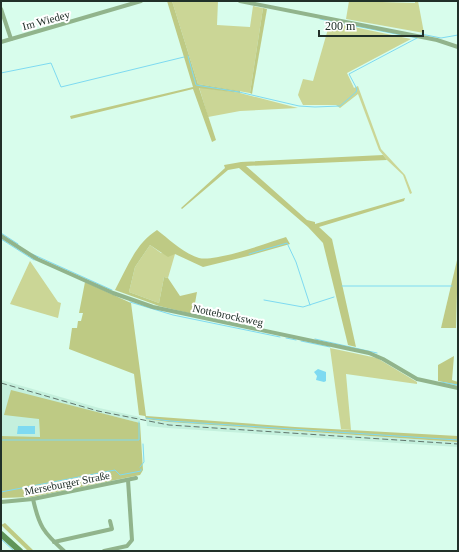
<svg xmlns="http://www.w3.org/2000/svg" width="459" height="552" viewBox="0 0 459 552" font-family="'Times New Roman',serif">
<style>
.built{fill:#c4f0dd}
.green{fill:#cbd696}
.forest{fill:#beca84}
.water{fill:#7edaf1}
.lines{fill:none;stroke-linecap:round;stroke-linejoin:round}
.stream{stroke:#7edaf1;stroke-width:1}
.street{stroke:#91b48c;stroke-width:4}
.secondary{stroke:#609559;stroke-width:6}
.rail{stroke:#60766c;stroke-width:1;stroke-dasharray:6 3;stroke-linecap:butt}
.labels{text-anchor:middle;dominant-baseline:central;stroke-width:4;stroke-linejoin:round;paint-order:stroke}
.street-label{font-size:11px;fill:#213029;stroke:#fff}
</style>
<rect width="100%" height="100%" fill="#d8fdec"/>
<g class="built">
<path d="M 1,380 L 99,408 L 140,417 L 140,423 L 51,401 L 39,419 L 40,438 L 1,436 Z"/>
<path d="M 146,419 L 169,422 L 458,442 L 458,447 L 168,428 L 147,426 Z"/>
</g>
<g class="green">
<path d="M 172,1 L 218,1 L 217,25 L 250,27 L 253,6 L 263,8 L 250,93 L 198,84 Z"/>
<path d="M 349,1 L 415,3 L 415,1 L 418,1 L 424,33 L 346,19 Z"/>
<path d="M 330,22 L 411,39 L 347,73 L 354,88 L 358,86 L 359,89 L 381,149 L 405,175 L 412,193 L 410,194 L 403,175 L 387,160 L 379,150 L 358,94 L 340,108 L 336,105 L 303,105 L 298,95 L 303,79 L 313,81 Z"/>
<path d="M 199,87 L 240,93 L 298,108 L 240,111 L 208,117 Z"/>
<path d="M 150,245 L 161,253 L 175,254 L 168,278 L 164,277 L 159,303 L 129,292 L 135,267 Z"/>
<path d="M 30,261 L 58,302 L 61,303 L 58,318 L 10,304 Z"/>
<path d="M 330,348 L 377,358 L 417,382 L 417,384 L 346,374 L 351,430 L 341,429 Z"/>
</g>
<g class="forest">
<path d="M 167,1 L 172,1 L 198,84 L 240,91 L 240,93 L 199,88 L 216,140 L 212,142 L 193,89 L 71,119 L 70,116 L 193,87 Z"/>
<path d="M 263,8 L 267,9 L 252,94 L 250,93 Z"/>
<path d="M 383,155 L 387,160 L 246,166 L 307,220 L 315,222 L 315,224 L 405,198 L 404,201 L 319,227 L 332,239 L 356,347 L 348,345 L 323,243 L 308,227 L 239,168 L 228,170 L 182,209 L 181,208 L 225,168 L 224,165 L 241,162 Z"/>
<path d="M 157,230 C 169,239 183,253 199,258 C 216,262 267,243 286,237 L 290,244 L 248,256 L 203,267 L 175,254 L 168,257 L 150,245 L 135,267 L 129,292 L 159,303 L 164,277 L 168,278 L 180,296 L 197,292 L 193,314 L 159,306 L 115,290 C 127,268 135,244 157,230 Z"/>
<path d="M 458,256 L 456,328 L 441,328 Z"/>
<path d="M 85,282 L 131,303 L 146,416 L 295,427 L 458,436 L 458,442 L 169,422 L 146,419 L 145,416 L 139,415 L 134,374 L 69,349 L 72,328 L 77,328 L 78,321 L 81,321 L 83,313 L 79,313 Z"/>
<path d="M 454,356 L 452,380 L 458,382 L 458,385 L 438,381 L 438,365 Z"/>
<path d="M 11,390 L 140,423 L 143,470 L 140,475 L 32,497 L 1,498 L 1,436 L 40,437 L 39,419 L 4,415 Z"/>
<path d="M 5,523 L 34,551 L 28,551 L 1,525 Z"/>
</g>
<g class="water">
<path d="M 318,369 L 326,372 L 326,381 L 324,382 L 316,380 L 317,376 L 314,372 Z"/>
<path d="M 18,426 L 35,426 L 35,434 L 17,434 Z"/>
</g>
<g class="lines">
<g class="stream">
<path d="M 320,19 L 417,38"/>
<path d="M 421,34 L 441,38 L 458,35"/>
<path d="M 188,56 L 196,85 L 239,92 L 299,106 L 315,107 L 340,106 L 356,92 L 357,89 L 349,74 L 417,38"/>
<path d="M 1,73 L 51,63 L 61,87 L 184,57"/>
<path d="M 1,233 L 18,244"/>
<path d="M 1,239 L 34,260"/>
<path d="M 32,254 L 112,290"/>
<path d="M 249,254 L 287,243 L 296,262 L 310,305"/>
<path d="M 342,286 L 452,286"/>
<path d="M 264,300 L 303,307 L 334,297"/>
<path d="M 130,302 L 173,315 L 280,337"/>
<path d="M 286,338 L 296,340"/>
<path d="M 315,339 L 377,353"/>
<path d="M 301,341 L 330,347"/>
<path d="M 441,382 L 458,385"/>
<path d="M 146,418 L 170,421 L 458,440"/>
<path d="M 1,440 L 139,440 L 139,422"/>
<path d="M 140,467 L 144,462 L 143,444"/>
<path d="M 1,492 L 115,470 L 120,475 L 141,471 L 141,469"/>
<path d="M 1,539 L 14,551"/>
</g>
<g class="street">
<path d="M 240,1 L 437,40 L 458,47"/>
<path d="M 1,9 L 11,39"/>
<path d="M 1,42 L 141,1"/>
<path d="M 1,236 L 37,259 L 113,293 L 153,307 L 369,353 L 383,359 L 417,379 L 458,388"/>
<path d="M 33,499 C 39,526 43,532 64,551"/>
<path d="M 1,502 L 33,499 L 136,478"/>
<path d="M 54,542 L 112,529 L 110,521"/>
<path d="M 104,551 L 127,546 L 132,540 L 128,480"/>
</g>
<path class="secondary" d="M 1,534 L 20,551"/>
<path class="rail" d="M 1,383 L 98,411 L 169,425 L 458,444"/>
</g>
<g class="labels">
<g class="street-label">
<text transform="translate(46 20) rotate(-15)">Im Wiedey</text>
<text transform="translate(228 315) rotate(12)">Nottebrocksweg</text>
<text transform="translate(67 483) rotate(-11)">Merseburger Straße</text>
</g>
</g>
<rect width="459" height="552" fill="none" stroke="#213029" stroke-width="4"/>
<path d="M319 30v6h104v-6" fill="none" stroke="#213029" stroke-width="2"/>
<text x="325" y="30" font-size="12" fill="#213029" stroke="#ffffff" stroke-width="3" paint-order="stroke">200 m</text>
</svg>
